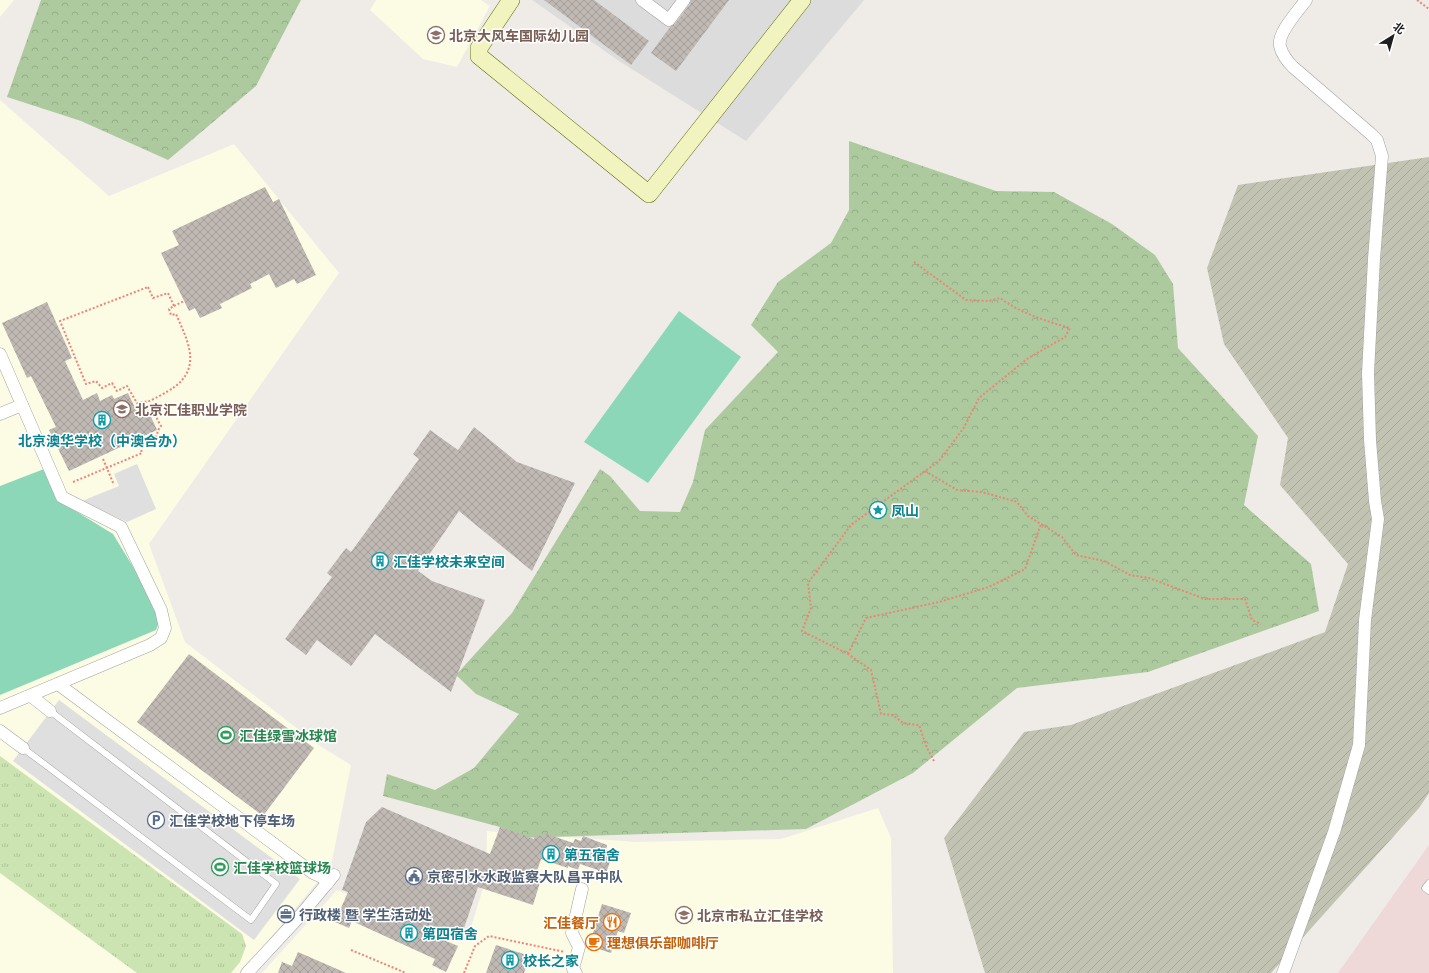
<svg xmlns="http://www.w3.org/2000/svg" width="1429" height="973" viewBox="0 0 1429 973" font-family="'Open Sans','Noto Sans SC',sans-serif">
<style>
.residential{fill:#dddcdc}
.commercial{fill:#eed8d8}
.education{fill:#fcfbe3}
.construction{fill:url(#construction-furrows)}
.grass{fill:url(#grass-tufts)}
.forest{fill:url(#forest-crowns)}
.pitch{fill:#8cd7b8}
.parking{fill:#dfdfdf}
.building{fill:url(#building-cross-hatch)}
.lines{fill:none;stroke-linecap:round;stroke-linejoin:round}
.lane-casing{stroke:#a3a3a3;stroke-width:7}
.street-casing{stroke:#a3a3a3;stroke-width:13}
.secondary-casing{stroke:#656d0f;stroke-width:18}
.path{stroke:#ed837a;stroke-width:2;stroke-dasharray:2 2;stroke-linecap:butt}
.lane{stroke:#fff;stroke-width:6}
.street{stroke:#fff;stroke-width:12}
.secondary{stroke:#f2f4c0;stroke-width:17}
.labels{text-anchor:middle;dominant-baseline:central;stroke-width:3;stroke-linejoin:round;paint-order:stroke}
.education-label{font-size:14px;font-weight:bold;fill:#785e54;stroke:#fff;text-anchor:start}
.culture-label{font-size:14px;font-weight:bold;fill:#0d838f;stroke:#fff;text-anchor:start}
.leisure-label{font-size:14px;font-weight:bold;fill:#27864d;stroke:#fff;text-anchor:start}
.service-label{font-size:14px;font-weight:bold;fill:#4e5e75;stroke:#fff;text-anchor:start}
.food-label{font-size:14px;font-weight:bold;fill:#c56008;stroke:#fff;text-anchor:end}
</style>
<defs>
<pattern id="construction-furrows" width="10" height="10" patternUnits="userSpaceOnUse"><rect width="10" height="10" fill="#c3c3b3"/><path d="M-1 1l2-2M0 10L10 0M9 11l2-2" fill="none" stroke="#a7a79a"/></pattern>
<pattern id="grass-tufts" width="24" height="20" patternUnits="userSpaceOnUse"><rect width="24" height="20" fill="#cce4b1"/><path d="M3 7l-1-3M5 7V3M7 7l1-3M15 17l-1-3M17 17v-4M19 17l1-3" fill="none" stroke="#afc398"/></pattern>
<pattern id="forest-crowns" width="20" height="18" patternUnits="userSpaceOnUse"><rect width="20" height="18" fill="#adca9f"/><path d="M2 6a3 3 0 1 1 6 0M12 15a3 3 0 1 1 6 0" fill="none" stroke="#94ad88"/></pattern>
<pattern id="building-cross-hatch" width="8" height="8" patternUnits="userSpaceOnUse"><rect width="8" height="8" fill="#bfb8b3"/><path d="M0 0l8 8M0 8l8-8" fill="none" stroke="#a49e9a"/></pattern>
</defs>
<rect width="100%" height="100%" fill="#efece7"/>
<path class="residential" d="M 532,0 L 864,0 L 746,141 L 619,61 Z"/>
<path class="commercial" d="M 1429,845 L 1429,973 L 1338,973 Z"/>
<g class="education">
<path d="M 0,0 L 14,0 L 0,17 Z"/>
<path d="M 376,0 L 481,0 L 490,6 L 457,67 L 423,59 L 370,10 Z"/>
<path d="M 0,100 L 109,196 L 234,144 L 339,273 L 149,544 L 185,642 L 320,746 L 351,765 L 331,866 L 250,962 L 239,973 L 0,973 Z"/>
<path d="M 878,808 L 891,838 L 893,973 L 262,973 L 337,890 L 467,941 L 486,878 L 487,831 L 636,842 L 781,839 Z"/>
</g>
<path class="construction" d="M 1429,157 L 1429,793 L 1419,808 L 1271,973 L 985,973 L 944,838 L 1024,732 L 1071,725 L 1325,632 L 1348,564 L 1280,485 L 1288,438 L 1224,344 L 1207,268 L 1238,185 Z"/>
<path class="grass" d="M 0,756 L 242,934 L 246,946 L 240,962 L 231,973 L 137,973 L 0,873 Z"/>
<g class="forest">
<path d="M 41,0 L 301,0 L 256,86 L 168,160 L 81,121 L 7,97 Z"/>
<path d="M 849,141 L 996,191 L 1054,192 L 1112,224 L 1155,255 L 1173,284 L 1178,348 L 1258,436 L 1244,505 L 1311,564 L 1319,611 L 1148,672 L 1017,688 L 913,773 L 806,829 L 520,838 L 500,827 L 383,796 L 387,774 L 435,790 L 474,768 L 519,714 L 476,694 L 456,675 L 512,613 L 600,469 L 610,476 L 640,511 L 680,512 L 693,482 L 705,430 L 778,352 L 751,325 L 778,282 L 831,243 L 849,210 Z"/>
</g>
<g class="pitch">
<path d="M 679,311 L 741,357 L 648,483 L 584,442 Z"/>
<path d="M 44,469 L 56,499 L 113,534 L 162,614 L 156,630 L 0,695 L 0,486 Z"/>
</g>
<g class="parking">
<path d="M 137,464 L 156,509 L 127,522 L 82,501 L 119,486 L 114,474 Z"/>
<path d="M 59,700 L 300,879 L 254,940 L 13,761 Z"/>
</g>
<g class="building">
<path d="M 544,0 L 594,0 L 649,41 L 631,65 Z"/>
<path d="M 691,0 L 729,0 L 676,71 L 651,53 L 670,27 L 675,24 L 690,4 Z"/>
<path d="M 265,187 L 273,202 L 279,199 L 316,275 L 297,284 L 294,279 L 276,288 L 269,274 L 250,284 L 252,288 L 220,304 L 222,308 L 200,318 L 195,308 L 189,311 L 161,253 L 179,245 L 172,231 Z"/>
<path d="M 47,302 L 72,358 L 65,361 L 83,400 L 97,393 L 100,401 L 112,395 L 114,399 L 128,393 L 137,412 L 147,408 L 157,430 L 69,471 L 49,430 L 56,427 L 31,376 L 27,378 L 2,323 Z"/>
<path d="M 474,427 L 517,462 L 575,483 L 532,571 L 459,511 L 418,571 L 432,581 L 485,600 L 451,692 L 375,634 L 351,666 L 317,640 L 306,655 L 285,639 L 332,577 L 327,573 L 346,548 L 351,552 L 419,459 L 413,454 L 430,430 L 458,450 Z"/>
<path d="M 189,654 L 314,748 L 263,816 L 137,722 Z"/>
<path d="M 382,807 L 490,854 L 500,827 L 534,839 L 536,834 L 543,837 L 544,833 L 573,843 L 575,839 L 581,841 L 583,836 L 607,845 L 606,850 L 613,853 L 604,879 L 596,876 L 598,870 L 580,864 L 578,870 L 568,866 L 568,868 L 541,859 L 535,877 L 541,879 L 533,905 L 478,887 L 464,928 L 439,938 L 458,946 L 446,972 L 432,965 L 435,959 L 352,921 L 349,928 L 335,922 L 348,892 L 342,890 L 366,822 Z"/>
<path d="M 602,904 L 631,913 L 624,933 L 618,931 L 611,953 L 586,945 L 589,935 L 592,936 Z"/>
<path d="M 496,945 L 530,956 L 524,973 L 486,973 Z"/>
<path d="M 298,952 L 346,973 L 278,973 L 282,962 L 292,966 Z"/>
</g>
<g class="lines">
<g class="lane-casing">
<g id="lane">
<path d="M 23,748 L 251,920 L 276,884 L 50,711"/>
<path d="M 1429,883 L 1425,888 L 1429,891"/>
</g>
</g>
<g class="street-casing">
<g id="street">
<path d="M 642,0 L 669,20 L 684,0"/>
<path d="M 0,354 L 62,497 L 121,527 L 161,610 L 165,628 L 161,638 L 150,645 L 0,708"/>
<path d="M 0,414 L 22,405"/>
<path d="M 58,684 L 313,873 L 322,877 L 328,883"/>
<path d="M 31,696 L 50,711"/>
<path d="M 0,731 L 23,748"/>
<path d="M 247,973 L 299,917 L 334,875"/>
<path d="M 576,973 L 573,969 L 579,947 L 572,933 L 582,889"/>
<path d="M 1283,973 L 1334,832 L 1359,745 L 1365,620 L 1378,519 L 1375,501 L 1370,440 L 1368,373 L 1374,259 L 1382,156 L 1377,140 L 1371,134 L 1293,67 C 1287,61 1282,55 1280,46 C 1277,33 1299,10 1306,0"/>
</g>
</g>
<g class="secondary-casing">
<path id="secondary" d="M 511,0 L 479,48 L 479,56 L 649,194 L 802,0"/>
</g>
<g class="path">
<path d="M 1417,0 L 1429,9"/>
<path d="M 914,262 L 966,300 L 989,301 L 1000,298 C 1020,313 1046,321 1070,328 L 1065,337 L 1027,359 L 979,398 L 963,429 L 939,461 L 851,525 L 808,583 L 811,608 L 802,631 L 848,654 L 871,670 L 881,714 L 893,715 L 903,723 L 919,725 L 927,748 L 934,761"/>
<path d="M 148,287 L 153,298 L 168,293 L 174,306 L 169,309 L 171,315 L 176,314 C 187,340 203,367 173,388 C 168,391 155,399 149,401 C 145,402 141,402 137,403 L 127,386 L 117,391 L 112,383 L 102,388 L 96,381 L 86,384 L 60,321 Z"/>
<path d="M 174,306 L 184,301"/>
<path d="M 103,459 L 114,485"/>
<path d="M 925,471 L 957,490 L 982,492 L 1017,502 L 1028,516 L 1062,537 L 1076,555 L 1104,561 L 1130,575 L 1149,578 L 1205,599 L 1245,599 L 1252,620 L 1261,624"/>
<path d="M 73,482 L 142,453 L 140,446 C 145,444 152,442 155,438 C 158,434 157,430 161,426 C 156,418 154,410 149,401"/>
<path d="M 848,654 L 866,618 L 939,602 L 989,587 L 1025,569 L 1041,524"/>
<path d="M 351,950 L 406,973"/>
<path d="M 464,973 L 475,946 L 489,936 L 565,952"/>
</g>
<use href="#lane" class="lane"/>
<use href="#street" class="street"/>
<use href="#secondary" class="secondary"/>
</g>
<defs>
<g id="school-ring" transform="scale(0.9)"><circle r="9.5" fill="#fff" stroke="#8d6e63" stroke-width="1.5"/><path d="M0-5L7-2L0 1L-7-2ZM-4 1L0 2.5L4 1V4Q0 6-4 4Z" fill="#8d6e63"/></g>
<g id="university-ring" transform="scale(0.9)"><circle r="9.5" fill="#fff" stroke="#8d6e63" stroke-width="1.5"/><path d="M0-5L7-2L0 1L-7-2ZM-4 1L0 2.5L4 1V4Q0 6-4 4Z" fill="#8d6e63"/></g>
<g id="building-ring" transform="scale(0.9)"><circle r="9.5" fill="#fff" stroke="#0f9aa8" stroke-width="1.5"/><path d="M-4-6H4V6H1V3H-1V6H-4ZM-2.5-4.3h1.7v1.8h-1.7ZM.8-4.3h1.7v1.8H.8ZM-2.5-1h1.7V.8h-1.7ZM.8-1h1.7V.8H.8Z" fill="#0f9aa8"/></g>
<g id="sight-ring" transform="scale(0.9)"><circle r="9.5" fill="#fff" stroke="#0f9aa8" stroke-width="1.5"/><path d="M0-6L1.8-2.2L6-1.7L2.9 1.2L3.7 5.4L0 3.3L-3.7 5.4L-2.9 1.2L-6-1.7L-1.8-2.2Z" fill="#0f9aa8"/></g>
<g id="stadium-ring" transform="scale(0.9)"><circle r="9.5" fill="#fff" stroke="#2e9e5b" stroke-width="1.5"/><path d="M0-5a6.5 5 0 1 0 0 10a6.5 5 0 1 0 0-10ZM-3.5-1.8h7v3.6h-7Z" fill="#2e9e5b"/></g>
<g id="parking-ring" transform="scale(0.9)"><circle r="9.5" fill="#fff" stroke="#5c6f8a" stroke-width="1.5"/><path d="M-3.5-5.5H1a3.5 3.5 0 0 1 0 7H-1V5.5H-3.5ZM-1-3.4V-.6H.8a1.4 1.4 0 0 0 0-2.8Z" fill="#5c6f8a"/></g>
<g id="civic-ring" transform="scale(0.9)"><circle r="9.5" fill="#fff" stroke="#5c6f8a" stroke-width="1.5"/><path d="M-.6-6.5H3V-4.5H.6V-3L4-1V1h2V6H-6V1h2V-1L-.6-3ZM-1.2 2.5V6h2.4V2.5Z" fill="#5c6f8a"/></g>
<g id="office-ring" transform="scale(0.9)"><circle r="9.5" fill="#fff" stroke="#5c6f8a" stroke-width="1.5"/><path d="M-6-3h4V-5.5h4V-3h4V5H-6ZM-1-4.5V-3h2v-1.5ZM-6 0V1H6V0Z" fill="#5c6f8a"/></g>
<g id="restaurant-ring" transform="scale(0.9)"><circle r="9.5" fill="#fff" stroke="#e8710a" stroke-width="1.5"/><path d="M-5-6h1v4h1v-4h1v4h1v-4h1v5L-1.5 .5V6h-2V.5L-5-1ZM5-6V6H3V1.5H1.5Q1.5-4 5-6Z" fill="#e8710a"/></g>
<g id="cafe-ring" transform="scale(0.9)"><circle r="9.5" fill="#fff" stroke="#e8710a" stroke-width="1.5"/><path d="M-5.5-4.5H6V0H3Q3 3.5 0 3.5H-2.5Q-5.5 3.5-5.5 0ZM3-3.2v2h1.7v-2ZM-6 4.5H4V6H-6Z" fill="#e8710a"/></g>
</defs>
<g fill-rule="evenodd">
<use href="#school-ring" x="436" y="35"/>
<use href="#university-ring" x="122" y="409"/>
<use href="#building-ring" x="102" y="420"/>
<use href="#sight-ring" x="878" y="510"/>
<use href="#building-ring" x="380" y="561"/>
<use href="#stadium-ring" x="226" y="735"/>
<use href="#parking-ring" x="156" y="820"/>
<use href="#building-ring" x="551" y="854"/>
<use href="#stadium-ring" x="220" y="867"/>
<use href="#civic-ring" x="414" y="876"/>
<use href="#office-ring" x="286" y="914"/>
<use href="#school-ring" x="684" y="915"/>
<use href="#restaurant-ring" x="612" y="922"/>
<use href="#building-ring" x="409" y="933"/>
<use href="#cafe-ring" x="594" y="942"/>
<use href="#building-ring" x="510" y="960"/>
</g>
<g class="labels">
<g class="education-label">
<text x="449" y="35">北京大风车国际幼儿园</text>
<text x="135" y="409">北京汇佳职业学院</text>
<text x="697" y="915">北京市私立汇佳学校</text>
</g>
<g class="culture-label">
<text x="102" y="440" text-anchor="middle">北京澳华学校（中澳合办）</text>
<text x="891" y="510">凤山</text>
<text x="393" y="561">汇佳学校未来空间</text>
<text x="564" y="854">第五宿舍</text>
<text x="422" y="933">第四宿舍</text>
<text x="523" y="960">校长之家</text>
</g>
<g class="leisure-label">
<text x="239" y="735">汇佳绿雪冰球馆</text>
<text x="233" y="867">汇佳学校篮球场</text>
</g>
<g class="service-label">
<text x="169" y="820">汇佳学校地下停车场</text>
<text x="427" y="876">京密引水水政监察大队昌平中队</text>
<text x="299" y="914">行政楼 暨 学生活动处</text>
</g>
<g class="food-label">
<text x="599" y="922">汇佳餐厅</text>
<text x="607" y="942" text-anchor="start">理想俱乐部咖啡厅</text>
</g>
</g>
<g transform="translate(1393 36) rotate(37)" stroke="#ffffff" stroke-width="3" paint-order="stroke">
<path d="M0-3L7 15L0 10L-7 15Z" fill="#1f1f1f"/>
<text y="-6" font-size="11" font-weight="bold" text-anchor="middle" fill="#1f1f1f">北</text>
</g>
</svg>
